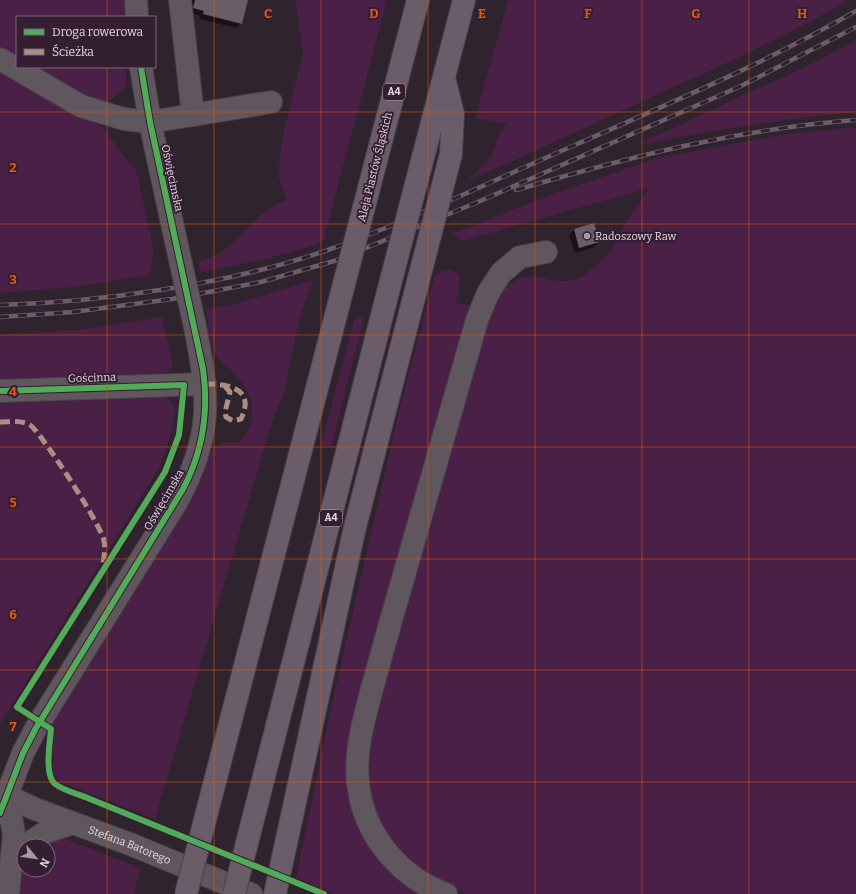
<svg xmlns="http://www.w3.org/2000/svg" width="856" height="894" viewBox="0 0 856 894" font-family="Bitter,serif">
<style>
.green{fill:#4a2046}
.shadow{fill:#0007}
.building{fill:#695e68}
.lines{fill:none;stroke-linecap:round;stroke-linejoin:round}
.minor-casing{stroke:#4b414b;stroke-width:24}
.highway-casing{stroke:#4b414b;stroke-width:24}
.minor{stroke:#5f565e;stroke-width:22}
.highway{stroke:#6a5d69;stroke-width:22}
.rail-casing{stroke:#6a5f69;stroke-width:4.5}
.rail{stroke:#341e32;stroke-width:3;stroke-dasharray:9;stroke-linecap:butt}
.minor-bridge-casing{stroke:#4b414b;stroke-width:24;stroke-linecap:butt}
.highway-bridge-casing{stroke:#4b414b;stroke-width:24;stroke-linecap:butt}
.minor-bridge{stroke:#5f565e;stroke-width:22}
.highway-bridge{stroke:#6a5d69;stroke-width:22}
.quiet{stroke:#ac8f84;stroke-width:5;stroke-dasharray:10 5;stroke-linecap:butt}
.cycleway-casing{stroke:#341e32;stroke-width:8}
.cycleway{stroke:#51ab58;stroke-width:6}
.grid{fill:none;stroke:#e8590c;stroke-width:1;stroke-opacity:0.55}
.poi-dot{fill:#a597a4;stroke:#341e32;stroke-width:1.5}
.labels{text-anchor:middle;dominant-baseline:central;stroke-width:4;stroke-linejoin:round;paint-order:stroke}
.shield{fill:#341e32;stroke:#b09fae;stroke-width:1}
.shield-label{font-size:10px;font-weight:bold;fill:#e5d6e3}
.street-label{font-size:11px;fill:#e5d6e3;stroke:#341e32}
.poi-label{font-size:11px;fill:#e5d6e3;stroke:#341e32;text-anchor:start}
.grid-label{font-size:13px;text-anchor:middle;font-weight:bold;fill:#e8590c;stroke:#341e32;stroke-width:4;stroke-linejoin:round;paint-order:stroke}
</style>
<rect width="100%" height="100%" fill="#2f232e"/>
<g class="green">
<path d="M 0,0 L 126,0 L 127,17 L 17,17 L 17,56 L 0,46 Z"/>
<path d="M 295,0 L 387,0 L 323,242 C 283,256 242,265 201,272 L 198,261 C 205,259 212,258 218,254 C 242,239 258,209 286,201 L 278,175 L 283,135 L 303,53 Z"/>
<path d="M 508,0 L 848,0 C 794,33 737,58 680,84 C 609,117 538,150 467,181 L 491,157 L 500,133 L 507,124 L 475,118 Z"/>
<path d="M 856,40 L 856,112 C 781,119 708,131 634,146 L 811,64 Z"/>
<path d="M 0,67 L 103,127 L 121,153 L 136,170 L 154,252 L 149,275 L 75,287 L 0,293 Z"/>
<path d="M 36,67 L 127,67 L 125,88 L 103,106 Z"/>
<path d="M 856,127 L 856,894 L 466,894 L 427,877 L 402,860 L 375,817 L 364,758 L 481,325 L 499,289 L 523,277 L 535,276 L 556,281 L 568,281 L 580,278 L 590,271 L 610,252 L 624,225 L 649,188 L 462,241 L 452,234 L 553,194 L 657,158 L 787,134 Z"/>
<path d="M 443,270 L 452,270 L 458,274 C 462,284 457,293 456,303 L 473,306 L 350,750 L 347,781 L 352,811 L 364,834 L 433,894 L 334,894 L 296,878 L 330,712 L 400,407 L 435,275 Z"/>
<path d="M 313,280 L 299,321 L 284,393 L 272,422 L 155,819 L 58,781 L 51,771 L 53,719 L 197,488 C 201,478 208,447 219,444 C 225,442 233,444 240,442 C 262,415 252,391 230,369 C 225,364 219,361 215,354 C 210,344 208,321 206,309 L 232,305 Z"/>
<path d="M 162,317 L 173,364 L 169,371 L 161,375 L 0,382 L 0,335 L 79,330 Z"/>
<path d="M 355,317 L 364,318 L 331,447 L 321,445 Z"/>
<path d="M 154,395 C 161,396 169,397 173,404 C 180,417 163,457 158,470 L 0,724 L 0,400 Z"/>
<path d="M 56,839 L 68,840 L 140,868 L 134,894 L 16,894 L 18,877 L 24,865 L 24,870 L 48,870 L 48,846 L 42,846 Z"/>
</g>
<g class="shadow">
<path d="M 192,0 L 247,0 L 241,23 L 236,28 L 199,19 L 200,16 L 188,13 Z"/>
<path d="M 594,224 L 599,242 L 594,247 L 575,253 L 569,235 L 574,230 Z"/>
</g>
<g class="building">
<path d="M 195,0 L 248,0 L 242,24 L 203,14 L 204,11 L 193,8 Z"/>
<path d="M 594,223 L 600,242 L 579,248 L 574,229 Z"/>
</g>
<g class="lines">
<g class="minor-casing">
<g id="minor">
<path d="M 136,0 L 137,17"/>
<path d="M 180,0 L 193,115"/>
<path d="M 0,59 L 81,106 L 124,119 L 150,122 L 271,102"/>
<path d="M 141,67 L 150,122 L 181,264"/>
<path d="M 0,391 L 205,384"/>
<path id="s1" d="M 7,796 L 35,809 L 130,844 L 251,894"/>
<path d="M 7,796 L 14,834 L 8,894"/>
<path d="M 0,813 L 23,753 L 36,728 L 176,503 C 214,434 209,396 194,322"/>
<path d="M 24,846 L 46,832 L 73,823"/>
<path d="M 446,894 C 401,878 366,837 359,790 C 353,755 364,719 373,685 C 381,657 388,630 396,603 C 423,508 450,414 477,320 L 488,293 L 501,273 L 520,257 L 546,252"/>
</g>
</g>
<g class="highway-casing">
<g id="highway">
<path d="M 445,82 L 453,114 L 451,154"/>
<path d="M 421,165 L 464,0"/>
<path d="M 370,184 L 418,0"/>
<path d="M 206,816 L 337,311"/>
<path d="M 249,835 L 388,292"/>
<path d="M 275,894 L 354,531 L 418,282"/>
</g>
</g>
<use href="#minor" class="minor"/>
<use href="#highway" class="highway"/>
<g class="rail-casing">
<g id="rail">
<path d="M 516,190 C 629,157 738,129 856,120"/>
<path d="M 0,305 C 102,302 229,284 325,251 C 410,221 492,181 575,145 C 670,103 766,63 856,11"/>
<path d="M 0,317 L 73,312 L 172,299 L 261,282 L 334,261 L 478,202 L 741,86 L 856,27"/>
</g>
</g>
<use href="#rail" class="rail"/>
<g class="minor-bridge-casing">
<path id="minor-bridge" d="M 181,264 L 194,322"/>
</g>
<g class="highway-bridge-casing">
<g id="highway-bridge">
<path d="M 418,282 L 451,154"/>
<path d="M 388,292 L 421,165"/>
<path d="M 337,311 L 370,184"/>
<path d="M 186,894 L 206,816"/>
<path d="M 234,894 L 249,835"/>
</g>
</g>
<use href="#minor-bridge" class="minor-bridge"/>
<use href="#highway-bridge" class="highway-bridge"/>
<g class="quiet">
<path d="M 205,384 C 228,384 256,388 241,419 L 233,421 L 226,417 L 225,412 L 230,392 L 223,384"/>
<path d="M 0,422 C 10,422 21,420 30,425 C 41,432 103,528 104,541 C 106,549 103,560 103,568"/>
</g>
<g class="cycleway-casing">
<g id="cycleway">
<path d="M 0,391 L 184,385 L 179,435 L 165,472 L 17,707 L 51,729 C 50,743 44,775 55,784 C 64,791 79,794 90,799 L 324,894"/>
<path d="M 0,813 L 23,753 L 36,728 L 183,489 C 203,451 209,411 203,369 L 150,122 L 141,67"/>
</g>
</g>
<use href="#cycleway" class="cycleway"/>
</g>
<path class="grid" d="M 107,0 L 107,17M 214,0 L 214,894M 321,0 L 321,894M 428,0 L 428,894M 535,0 L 535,894M 642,0 L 642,894M 749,0 L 749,894M 107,67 L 107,894M 0,112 L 856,112M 0,224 L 856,224M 0,335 L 856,335M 0,447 L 856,447M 0,559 L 856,559M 0,670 L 856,670M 0,782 L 856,782"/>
<circle class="poi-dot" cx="587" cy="236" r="4"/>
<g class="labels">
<g class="shield">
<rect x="383" y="84" width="22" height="16" rx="3"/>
<rect x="320" y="510" width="22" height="16" rx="3"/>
</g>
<g class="shield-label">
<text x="394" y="92">A4</text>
<text x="331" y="518">A4</text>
</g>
<g class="street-label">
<text transform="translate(375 167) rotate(-76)">Aleja Piastów Śląskich</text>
<text transform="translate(172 178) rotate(78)">Oświęcimska</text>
<text transform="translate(92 378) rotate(-2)">Gościnna</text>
<text transform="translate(164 500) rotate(-60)">Oświęcimska</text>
<text stroke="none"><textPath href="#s1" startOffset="132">Stefana Batorego</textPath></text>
</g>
<g class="poi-label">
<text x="595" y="236">Radoszowy Raw</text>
</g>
</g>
<g class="grid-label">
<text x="268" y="18">C</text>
<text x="374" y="18">D</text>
<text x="482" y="18">E</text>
<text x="588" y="18">F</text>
<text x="696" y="18">G</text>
<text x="802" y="18">H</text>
<text x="13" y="172">2</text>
<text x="13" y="284">3</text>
<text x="13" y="396">4</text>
<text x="13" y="507">5</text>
<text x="13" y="619">6</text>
<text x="13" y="731">7</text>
</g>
<rect x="16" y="16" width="140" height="52" fill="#341e32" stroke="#7b6879"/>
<rect x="24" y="29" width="20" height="6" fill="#51ab58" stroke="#7b6879"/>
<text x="52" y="36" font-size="12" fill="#e5d6e3">Droga rowerowa</text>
<rect x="24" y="49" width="20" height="6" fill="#ac8f84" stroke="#7b6879"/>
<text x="52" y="56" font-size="12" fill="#e5d6e3">Ścieżka</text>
<g transform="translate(36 858) rotate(119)"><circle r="19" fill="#341e32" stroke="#7b6879"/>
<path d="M0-3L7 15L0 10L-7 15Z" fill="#a597a4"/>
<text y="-6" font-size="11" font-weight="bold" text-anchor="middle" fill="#e5d6e3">N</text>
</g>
</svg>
